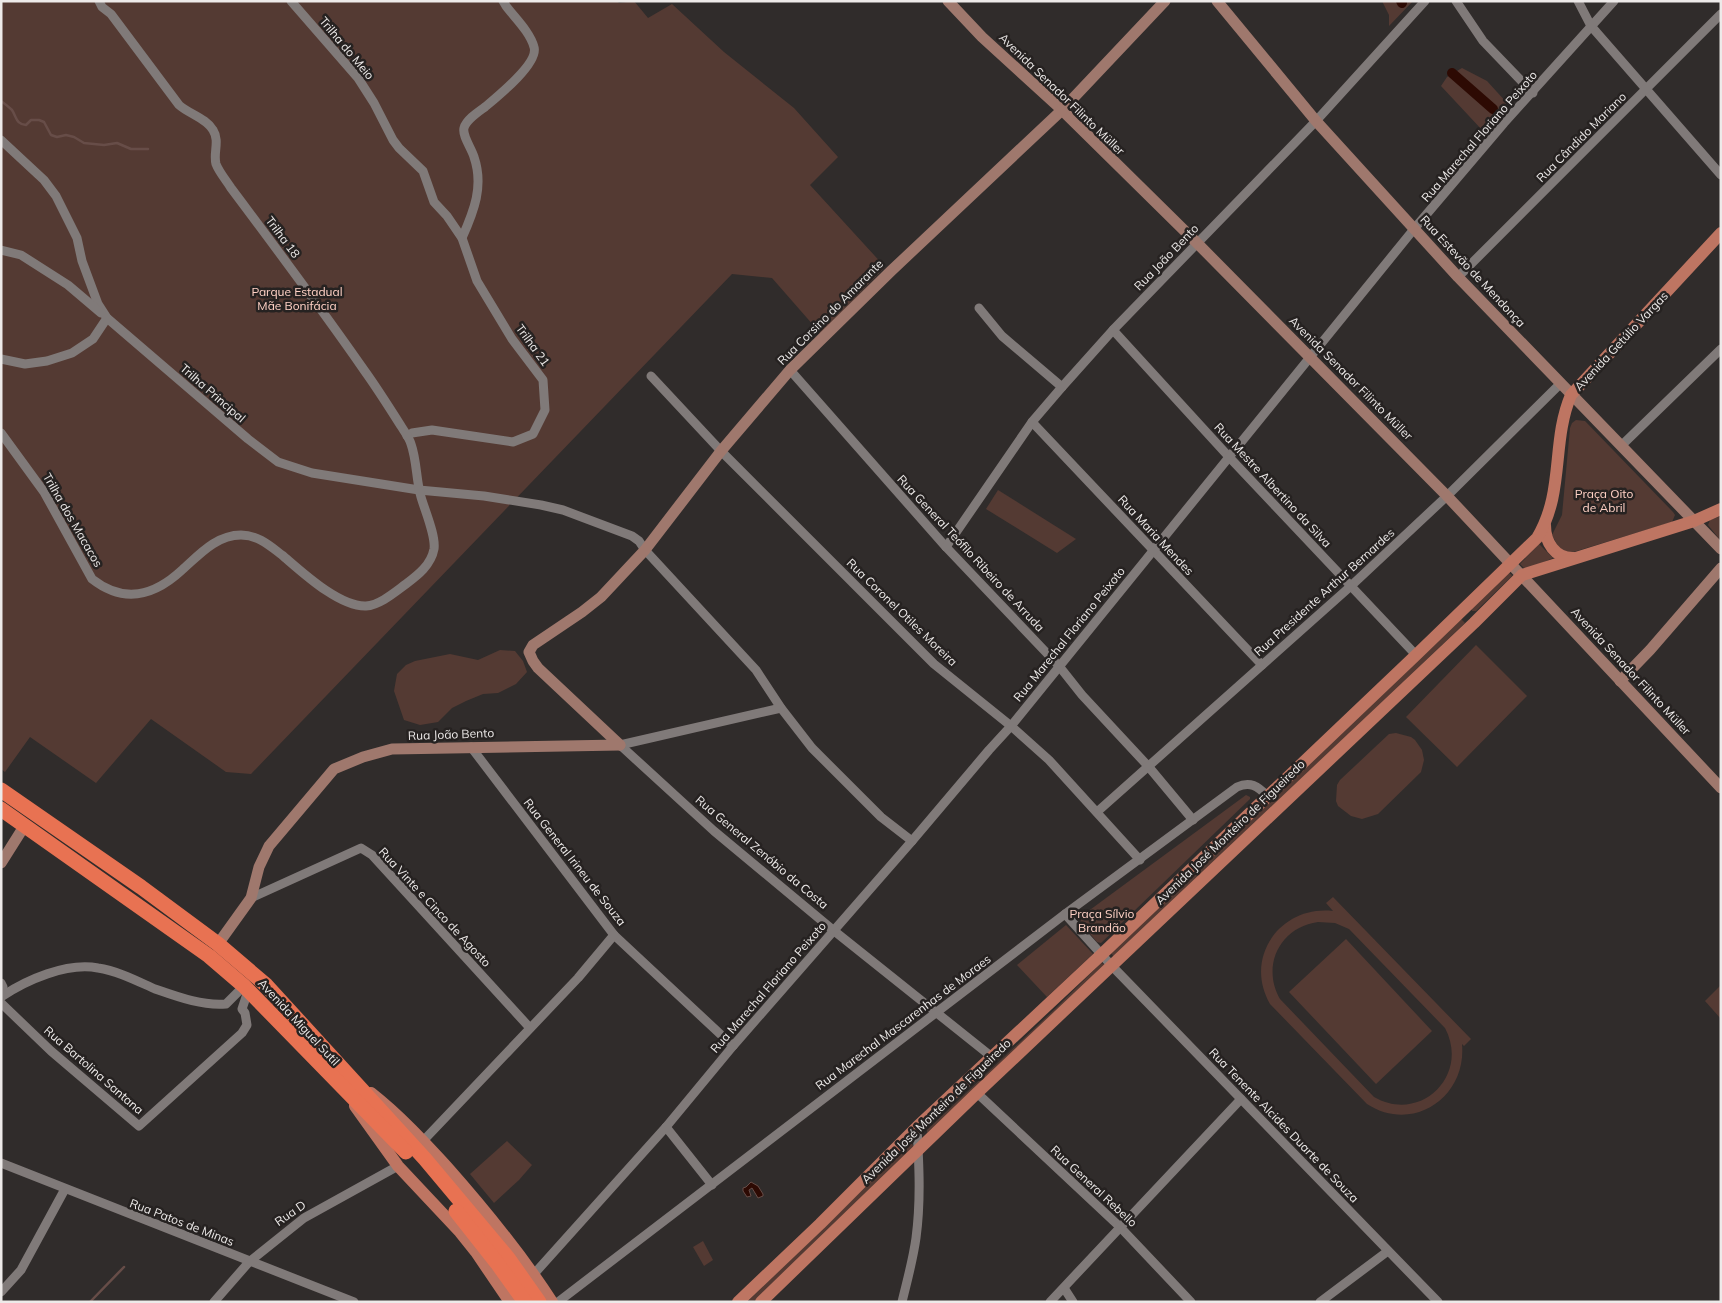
<svg xmlns="http://www.w3.org/2000/svg" width="1722" height="1303" viewBox="0 0 1722 1303" font-family="Mulish,sans-serif">
<style>
.green{fill:#543a33;fill-rule:evenodd}
.water{fill:#2d0a03;stroke:#674d48}
.lines{fill:none;stroke-linecap:round;stroke-linejoin:round}
.stream{stroke:#674d48;stroke-width:2.5}
.canal{stroke:#2d0a03;stroke-width:10}
.street{stroke:#807a79;stroke-width:9}
.secondary{stroke:#9f786d;stroke-width:11}
.primary{stroke:#be7562;stroke-width:12}
.highway{stroke:#e87252;stroke-width:15}
.labels{text-anchor:middle;dominant-baseline:central;stroke-width:5;stroke-linejoin:round;paint-order:stroke}
.street-label{font-size:12px;fill:#edeae9;stroke:#262221}
.park-label{font-size:12px;fill:#ffd1c5;stroke:#262221}
</style>
<rect width="100%" height="100%" fill="#302c2b"/>
<g class="green">
<path d="M 1,1 L 617,1 L 619,3 L 634,1 L 648,18 L 672,4 L 724,52 L 794,108 L 838,157 L 810,185 L 885,267 L 821,334 L 772,278 L 732,274 L 251,774 L 226,772 L 151,719 L 96,783 L 30,737 L 5,772 L 1,769 Z"/>
<path d="M 1382,1 L 1413,1 L 1389,26 L 1389,15 Z"/>
<path d="M 1462,68 L 1487,81 L 1507,103 L 1492,120 L 1483,131 L 1441,86 L 1447,77 Z"/>
<path d="M 1576,420 L 1585,421 L 1673,512 L 1675,515 L 1672,522 L 1570,553 L 1559,548 L 1552,535 L 1562,515 L 1570,428 L 1572,423 Z"/>
<path d="M 998,490 L 1076,539 L 1057,553 L 986,509 Z"/>
<path d="M 1721,516 L 1721,541 L 1708,525 L 1710,520 Z"/>
<path d="M 1539,544 L 1553,558 L 1526,570 L 1520,564 Z"/>
<path d="M 1509,573 L 1512,575 L 1511,577 L 1476,611 L 1472,611 L 1471,608 Z"/>
<path d="M 1461,619 L 1465,623 L 1114,957 L 1111,953 Z"/>
<path d="M 1476,645 L 1527,696 L 1457,767 L 1406,717 Z"/>
<path d="M 500,650 L 515,651 L 523,661 L 527,672 L 516,684 L 498,693 L 483,694 L 466,701 L 452,708 L 438,722 L 420,725 L 404,720 L 394,691 L 397,674 L 406,665 L 415,661 L 450,654 L 478,660 Z"/>
<path d="M 1396,733 L 1411,737 L 1415,740 L 1422,750 L 1424,760 L 1421,772 L 1378,814 L 1362,819 L 1351,816 L 1338,806 L 1336,801 L 1337,785 L 1340,780 L 1389,734 Z"/>
<path d="M 1246,795 L 1250,797 L 1250,799 L 1101,943 L 1097,942 L 1080,922 L 1083,915 Z"/>
<path d="M 1333,897 L 1471,1039 L 1464,1046 L 1462,1044 C 1467,1097 1413,1134 1367,1104 L 1270,1004 C 1243,957 1281,905 1333,911 L 1326,903 ZM 1318,922 L 1335,923 L 1349,929 L 1445,1028 C 1470,1075 1421,1124 1374,1097 L 1280,999 C 1261,966 1280,927 1318,922 Z"/>
<path d="M 1066,925 L 1093,954 L 1047,997 L 1017,965 Z"/>
<path d="M 1346,939 L 1432,1031 L 1376,1084 L 1289,992 Z"/>
<path d="M 1101,963 L 1106,965 L 927,1133 L 927,1130 L 1058,1006 Z"/>
<path d="M 1721,985 L 1721,1019 L 1705,1001 Z"/>
<path d="M 507,1141 L 532,1165 L 519,1180 L 494,1203 L 470,1174 Z"/>
<path d="M 911,1143 L 915,1147 L 754,1302 L 747,1302 Z"/>
<path d="M 703,1241 L 713,1260 L 704,1266 L 693,1247 Z"/>
</g>
<path class="water" d="M 751,1182 L 758,1186 L 763,1194 L 763,1196 L 758,1198 L 752,1188 L 749,1190 L 751,1196 L 747,1197 L 743,1191 L 743,1188 L 746,1187 Z"/>
<g class="lines">
<g class="stream">
<path d="M 1,101 C 5,104 9,107 12,110 C 17,118 16,124 26,125 L 31,120 L 39,120 L 44,122 L 51,135 L 57,137 L 66,135 L 74,137 L 84,143 L 104,145 L 117,143 L 131,149 L 148,149"/>
<path d="M 90,1302 L 124,1267"/>
</g>
<g class="canal">
<path d="M 1401,1 L 1402,3"/>
<path d="M 1452,73 L 1493,109"/>
</g>
<g class="street">
<path d="M 291,1 L 358,78 L 374,103 L 393,140 L 399,148 L 423,171 L 434,202 L 447,216 L 462,238 L 477,281 L 512,339 L 543,380 L 545,410 L 533,434 L 513,442 L 432,430 L 412,433 L 407,436"/>
<path d="M 1456,1 L 1483,41 L 1533,93"/>
<path d="M 1578,1 L 1591,26 L 1721,175"/>
<path d="M 1,140 L 44,180 L 56,196 L 77,238 L 82,261 L 98,304 L 107,318 L 248,439 L 278,462 L 312,473 L 419,490 L 484,496 L 541,505 L 563,510 L 632,536 L 639,541 L 645,550 L 756,670 L 781,708 L 812,748 L 881,817 L 912,841"/>
<path d="M 462,238 C 474,211 484,186 474,157 C 472,149 462,136 464,128 C 466,120 478,112 485,107 C 497,97 539,63 534,47 C 530,32 515,18 506,6 L 503,1"/>
<path d="M 1,250 L 21,255 L 68,285 L 101,313"/>
<path d="M 1458,277 L 1721,14"/>
<path d="M 979,308 L 1002,336 L 1062,387"/>
<path d="M 1113,330 L 1230,458 L 1416,655"/>
<path d="M 1,359 L 25,364 L 47,361 L 72,353 L 93,339 L 107,318"/>
<path d="M 790,370 L 946,547 L 1059,666 L 1082,695 L 1148,766 L 1193,820"/>
<path d="M 651,376 L 721,451 L 934,664 L 1011,726 L 1049,760 L 1140,860"/>
<path d="M 1032,422 L 1262,665"/>
<path d="M 1,433 L 44,492 L 92,579 C 124,604 154,596 182,570 C 199,555 216,535 241,535 C 258,535 270,546 282,555 C 302,572 339,607 366,606 C 380,605 395,592 406,584 C 418,575 431,565 434,549 C 436,536 425,511 421,497 C 416,480 417,461 411,444 C 409,437 404,431 401,426 C 389,407 377,388 364,370 C 321,308 276,248 231,188 C 226,180 219,172 216,164 C 213,153 220,141 213,130 C 206,118 189,114 179,105 L 111,14 L 102,7 L 99,1"/>
<path d="M 1622,445 L 1721,349"/>
<path d="M 946,547 L 1032,422 L 1062,387 L 1113,330 L 1316,121 L 1425,1"/>
<path d="M 620,745 L 714,831 L 833,930 L 992,1057"/>
<path d="M 620,745 L 781,708"/>
<path d="M 471,747 L 614,935 L 733,1046"/>
<path d="M 1097,812 L 1352,585 L 1447,496 L 1560,384"/>
<path d="M 251,898 L 361,848 L 372,855 L 530,1028"/>
<path d="M 1065,914 L 1112,966 L 1438,1302"/>
<path d="M 1,983 L 3,987 L 1,992"/>
<path d="M 1,997 C 26,980 67,962 98,968 C 118,971 137,981 155,989 C 178,997 202,1006 226,1004 L 244,986"/>
<path d="M 1,1003 L 51,1051 L 139,1126 L 242,1033 L 247,1025 L 245,1013 L 242,1009 L 248,991"/>
<path d="M 977,1093 L 1120,1227 L 1191,1302"/>
<path d="M 666,1127 L 712,1185"/>
<path d="M 423,1141 L 578,978 L 614,935"/>
<path d="M 1,1163 L 354,1302"/>
<path d="M 534,1274 L 666,1127 L 733,1046 L 912,841 L 989,750 L 1011,726 L 1414,229 L 1504,123 L 1614,1"/>
<path d="M 1064,1288 L 1073,1302"/>
<path d="M 1,1292 L 21,1270 L 65,1189"/>
<path d="M 214,1302 L 249,1262 L 304,1218 L 398,1166"/>
<path d="M 558,1302 L 1065,914 L 1237,787 C 1250,781 1258,786 1267,796"/>
<path d="M 902,1302 C 907,1281 913,1260 916,1238 C 921,1201 919,1164 917,1127"/>
<path d="M 1050,1302 L 1241,1099"/>
<path d="M 1320,1302 L 1388,1251"/>
</g>
<g class="secondary">
<path d="M 948,1 L 982,37 L 1062,110 L 1198,244 L 1447,496 L 1721,788"/>
<path d="M 1217,1 L 1316,121 L 1458,277 L 1721,549"/>
<path d="M 1620,681 L 1650,650 L 1721,568"/>
<path d="M 620,745 L 538,668 L 533,661 L 529,652 L 533,645 L 582,612 L 601,597 L 645,550 L 721,451 L 790,370 L 891,271 L 1062,110 L 1165,1"/>
<path d="M 1,863 L 25,825"/>
<path d="M 218,944 L 251,898 L 259,867 L 269,846 L 334,769 L 363,757 L 392,749 L 620,745"/>
</g>
<g class="primary">
<path d="M 1545,525 C 1545,542 1555,559 1574,558"/>
<path d="M 371,1093 C 399,1115 423,1141 447,1167 C 485,1210 521,1254 552,1302"/>
<path d="M 355,1106 L 398,1166 L 460,1232 L 476,1252 L 510,1302"/>
<path d="M 738,1302 L 820,1224 L 917,1127 L 1101,955 L 1416,655 L 1537,538 C 1565,492 1551,442 1571,395 L 1721,233"/>
<path d="M 761,1302 L 977,1093 L 1474,623 L 1522,575 L 1694,521 L 1721,509"/>
</g>
<g class="highway">
<path d="M 1,790 L 141,887 L 218,944 L 266,985 L 425,1159 L 508,1258 L 539,1302"/>
<path d="M 1,809 L 209,956 L 244,986 L 406,1152"/>
<path d="M 456,1211 L 497,1263 L 525,1302"/>
</g>
</g>
<g class="labels">
<g class="street-label">
<text transform="translate(347 48) rotate(50)">Trilha do Meio</text>
<text transform="translate(1062 94) rotate(44)">Avenida Senador Filinto Müller</text>
<text transform="translate(1479 136) rotate(-49)">Rua Marechal Floriano Peixoto</text>
<text transform="translate(1581 137) rotate(-45)">Rua Cândido Mariano</text>
<text transform="translate(283 237) rotate(53)">Trilha 18</text>
<text transform="translate(1166 257) rotate(-46)">Rua João Bento</text>
<text transform="translate(1473 271) rotate(47)">Rua Estevão de Mendonça</text>
<text transform="translate(830 312) rotate(-45)">Rua Corsino do Amarante</text>
<text transform="translate(1621 341) rotate(-47)">Avenida Getúlio Vargas</text>
<text transform="translate(533 345) rotate(54)">Trilha 21</text>
<text transform="translate(1351 378) rotate(45)">Avenida Senador Filinto Müller</text>
<text transform="translate(213 393) rotate(41)">Trilha Principal</text>
<text transform="translate(1273 485) rotate(47)">Rua Mestre Albertino da Silva</text>
<text transform="translate(73 520) rotate(60)">Trilha dos Macacos</text>
<text transform="translate(1156 535) rotate(47)">Rua Maria Mendes</text>
<text transform="translate(971 553) rotate(47)">Rua General Teófilo Ribeiro de Arruda</text>
<text transform="translate(1324 592) rotate(-42)">Rua Presidente Arthur Bernardes</text>
<text transform="translate(902 612) rotate(44)">Rua Coronel Otiles Moreira</text>
<text transform="translate(1069 634) rotate(-51)">Rua Marechal Floriano Peixoto</text>
<text transform="translate(1631 671) rotate(47)">Avenida Senador Filinto Müller</text>
<text transform="translate(451 734) rotate(-2)">Rua João Bento</text>
<text transform="translate(1230 832) rotate(-44)">Avenida José Monteiro de Figueiredo</text>
<text transform="translate(762 852) rotate(40)">Rua General Zenóbio da Costa</text>
<text transform="translate(575 862) rotate(52)">Rua General Irineu de Souza</text>
<text transform="translate(435 907) rotate(47)">Rua Vinte e Cinco de Agosto</text>
<text transform="translate(768 987) rotate(-49)">Rua Marechal Floriano Peixoto</text>
<text transform="translate(299 1022) rotate(47)">Avenida Miguel Sutil</text>
<text transform="translate(903 1022) rotate(-37)">Rua Marechal Mascarenhas de Moraes</text>
<text transform="translate(94 1070) rotate(41)">Rua Bartolina Santana</text>
<text transform="translate(936 1111) rotate(-44)">Avenida José Monteiro de Figueiredo</text>
<text transform="translate(1284 1125) rotate(46)">Rua Tenente Alcides Duarte de Souza</text>
<text transform="translate(1094 1186) rotate(43)">Rua General Rebello</text>
<text transform="translate(290 1213) rotate(-35)">Rua D</text>
<text transform="translate(182 1222) rotate(21)">Rua Patos de Minas</text>
</g>
<g class="park-label">
<text x="297" y="291">Parque Estadual<tspan x="297" dy="14">Mãe Bonifácia</tspan></text>
<text x="1604" y="493">Praça Oito<tspan x="1604" dy="14">de Abril</tspan></text>
<text x="1102" y="913">Praça Sílvio<tspan x="1102" dy="14">Brandão</tspan></text>
</g>
</g>
<rect width="1722" height="1303" fill="none" stroke="#edeae9" stroke-width="5"/>
</svg>
